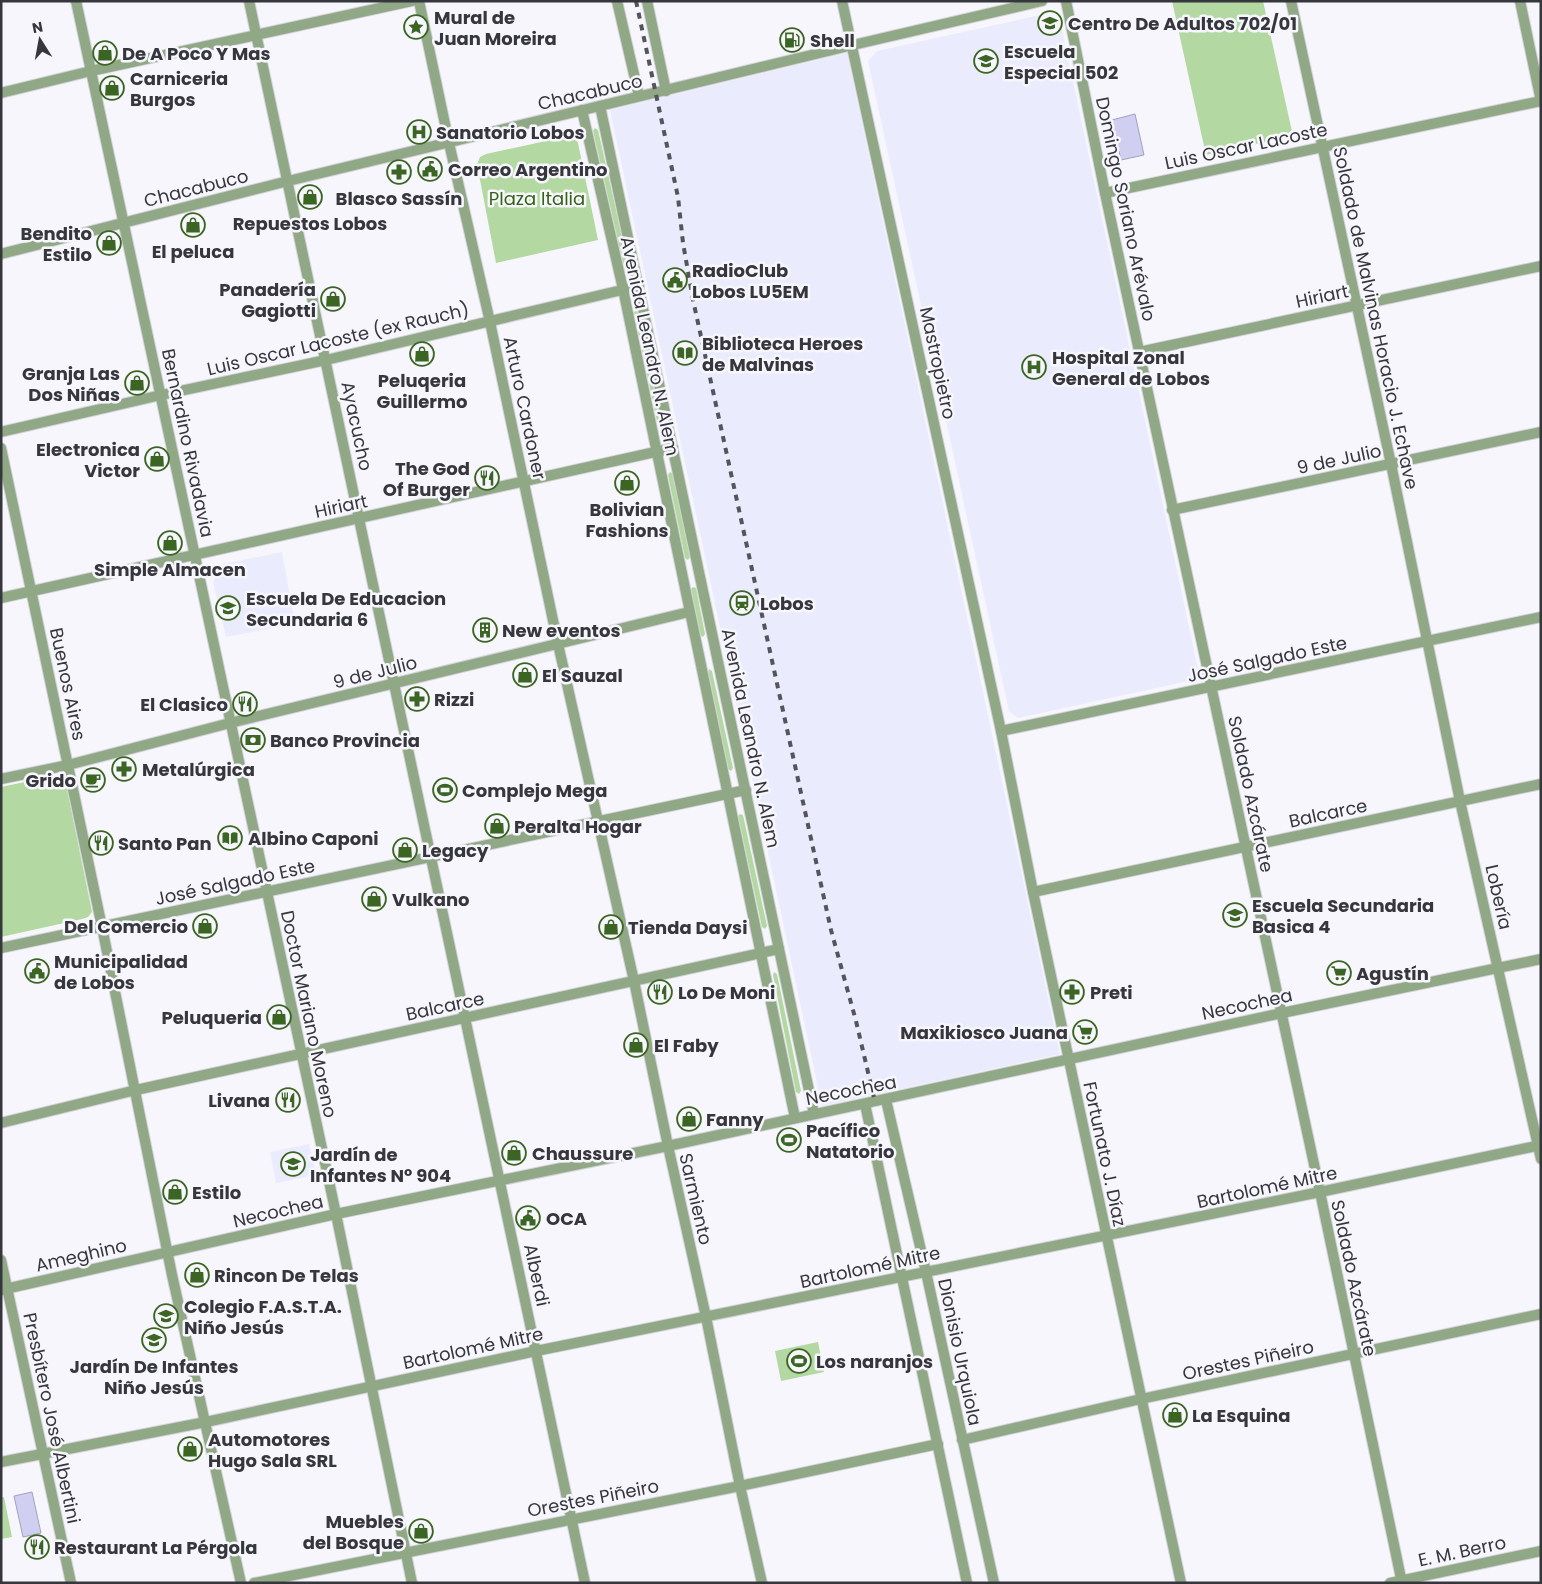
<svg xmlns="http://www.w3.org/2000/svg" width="1542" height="1584" viewBox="0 0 1542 1584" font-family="Poppins,sans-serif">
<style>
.built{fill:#ebebfe}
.green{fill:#b3d8a2}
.water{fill:#d0cff2;stroke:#a2a1bc}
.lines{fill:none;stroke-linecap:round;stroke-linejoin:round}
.street-casing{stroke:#d3d3da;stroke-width:12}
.street{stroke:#91a886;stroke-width:10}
.rail{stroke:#54545b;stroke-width:4;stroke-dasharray:6 6;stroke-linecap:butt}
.labels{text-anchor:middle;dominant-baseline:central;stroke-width:5;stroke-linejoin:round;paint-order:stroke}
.poi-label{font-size:18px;font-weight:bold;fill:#36363d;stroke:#f6f6fc;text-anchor:start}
.street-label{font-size:18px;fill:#36363d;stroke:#f6f6fc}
.park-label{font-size:18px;fill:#346314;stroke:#f6f6fc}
</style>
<rect width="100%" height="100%" fill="#f6f6fc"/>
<g class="built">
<path d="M 1054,12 L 1059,16 L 1199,674 L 1193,680 L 1018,718 L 1009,711 L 868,61 L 877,51 Z"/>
<path d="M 847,53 L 1060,1054 L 822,1106 L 610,110 Z"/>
<path d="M 282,552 L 295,624 L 226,637 L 213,582 L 223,564 Z"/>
<path d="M 309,1144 L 316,1175 L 276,1183 L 270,1152 Z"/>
</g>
<g class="green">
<path d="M 1172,1 L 1263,1 L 1293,136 L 1206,155 Z"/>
<path d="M 595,128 L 598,130 L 629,267 L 627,270 L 624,268 L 593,131 Z"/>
<path d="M 569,136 L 574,136 L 578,143 L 598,240 L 496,263 L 477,164 L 480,157 L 486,154 Z"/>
<path d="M 635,311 L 638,312 L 663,425 L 661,428 L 658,426 L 634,313 Z"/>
<path d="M 670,472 L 673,474 L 690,557 L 688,560 L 685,558 L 668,475 Z"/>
<path d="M 693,587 L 696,588 L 705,634 L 703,637 L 700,635 L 691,589 Z"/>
<path d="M 709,669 L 712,671 L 733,768 L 731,771 L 728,769 L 708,672 Z"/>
<path d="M 53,776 C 60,776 62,777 66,784 L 92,912 L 88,917 L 82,919 L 1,937 L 1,787 Z"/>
<path d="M 740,814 L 743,815 L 767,926 L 765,929 L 762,927 L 738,816 Z"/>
<path d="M 774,972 L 777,974 L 801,1091 L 799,1094 L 796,1092 L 773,975 Z"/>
<path d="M 818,1342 L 824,1372 L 781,1381 L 775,1351 Z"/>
<path d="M 4,1497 L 12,1537 L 1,1539 L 1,1498 Z"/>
</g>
<g class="water">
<path d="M 1135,114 L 1144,155 L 1121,160 L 1112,120 Z"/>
<path d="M 32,1492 L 41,1533 L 23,1537 L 14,1496 Z"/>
</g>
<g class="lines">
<g class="street-casing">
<g id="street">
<path d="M 76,1 L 336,1214 L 412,1583"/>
<path d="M 249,1 L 585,1583"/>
<path d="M 419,1 L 449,143 L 490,322 L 558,644 L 634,981 L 668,1146 L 706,1317 L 740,1486 L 762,1583"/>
<path d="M 617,1 L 639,96"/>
<path d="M 647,1 L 666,91"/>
<path d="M 842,1 L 1001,731 L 1033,892 L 1181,1583"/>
<path d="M 1066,1 L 1105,193 L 1320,1192 L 1402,1583"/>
<path d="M 1291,1 L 1391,464 L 1460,801 L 1541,1159"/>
<path d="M 1520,1 L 1541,101"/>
<path d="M 1,93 L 91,71 L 412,1"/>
<path d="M 600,106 L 814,1114"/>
<path d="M 582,110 L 623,289 L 795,1118"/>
<path d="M 1105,193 L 1541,101"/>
<path d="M 1,254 L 288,181 L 853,45 L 1042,1"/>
<path d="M 1139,352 L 1541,266"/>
<path d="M 1,432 L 161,395 L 326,360 L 639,286"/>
<path d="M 1,448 L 102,927 L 172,1275 L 241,1583"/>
<path d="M 1172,510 L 1541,432"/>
<path d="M 1,598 L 673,448"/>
<path d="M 1001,731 L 1541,617"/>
<path d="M 1,779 L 68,765 L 230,723 L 689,612"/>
<path d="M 1033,892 L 1541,784"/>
<path d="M 1,948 L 746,790"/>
<path d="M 886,1100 L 926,1272 L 994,1583"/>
<path d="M 865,1104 L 967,1583"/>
<path d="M 1,1123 L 136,1090 L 779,949"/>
<path d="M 1,1260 L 71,1583"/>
<path d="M 1,1290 L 336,1214 L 668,1146 L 1282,1013 L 1541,959"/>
<path d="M 962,1440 L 1141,1399 L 1541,1314"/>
<path d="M 1,1462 L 206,1422 L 536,1351 L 1320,1192 L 1541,1145"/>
<path d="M 254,1583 L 740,1486 L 938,1444"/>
<path d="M 1390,1583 L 1541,1551"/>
</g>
</g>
<use href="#street" class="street"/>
<path class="rail" d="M 636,1 L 678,197 L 683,243 L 693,300 L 831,930 L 856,1021 L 875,1102"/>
</g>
<defs>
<g id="school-ring" transform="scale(1.25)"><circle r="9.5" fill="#f6f6fc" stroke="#3b6522" stroke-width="1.5"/><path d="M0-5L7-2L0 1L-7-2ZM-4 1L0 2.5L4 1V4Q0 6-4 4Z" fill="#3b6522"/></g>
<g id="sight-ring" transform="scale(1.25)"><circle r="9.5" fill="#f6f6fc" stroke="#3b6522" stroke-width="1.5"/><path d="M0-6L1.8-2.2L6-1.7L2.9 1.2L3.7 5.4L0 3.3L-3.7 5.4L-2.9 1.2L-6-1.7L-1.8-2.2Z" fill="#3b6522"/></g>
<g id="fuel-ring" transform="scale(1.25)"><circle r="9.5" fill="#f6f6fc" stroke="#3b6522" stroke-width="1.5"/><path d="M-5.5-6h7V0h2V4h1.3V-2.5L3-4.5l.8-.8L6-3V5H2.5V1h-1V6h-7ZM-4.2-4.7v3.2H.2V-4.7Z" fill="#3b6522"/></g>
<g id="shop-ring" transform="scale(1.25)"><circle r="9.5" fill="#f6f6fc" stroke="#3b6522" stroke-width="1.5"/><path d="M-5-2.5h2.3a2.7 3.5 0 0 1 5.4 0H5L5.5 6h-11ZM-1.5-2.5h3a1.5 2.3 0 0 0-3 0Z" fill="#3b6522"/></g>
<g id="hospital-ring" transform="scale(1.25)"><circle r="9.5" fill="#f6f6fc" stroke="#3b6522" stroke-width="1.5"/><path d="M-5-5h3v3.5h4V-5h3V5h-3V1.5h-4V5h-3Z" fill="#3b6522"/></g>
<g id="civic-ring" transform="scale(1.25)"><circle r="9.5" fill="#f6f6fc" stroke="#3b6522" stroke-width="1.5"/><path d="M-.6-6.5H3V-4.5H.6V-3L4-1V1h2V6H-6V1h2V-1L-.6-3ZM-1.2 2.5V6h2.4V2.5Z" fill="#3b6522"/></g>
<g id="pharmacy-ring" transform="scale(1.25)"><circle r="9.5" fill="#f6f6fc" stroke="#3b6522" stroke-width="1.5"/><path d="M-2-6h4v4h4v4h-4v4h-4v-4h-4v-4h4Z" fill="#3b6522"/></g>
<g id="library-ring" transform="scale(1.25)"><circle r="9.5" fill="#f6f6fc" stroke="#3b6522" stroke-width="1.5"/><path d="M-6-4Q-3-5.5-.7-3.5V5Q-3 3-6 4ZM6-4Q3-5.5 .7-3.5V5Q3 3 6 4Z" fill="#3b6522"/></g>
<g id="restaurant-ring" transform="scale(1.25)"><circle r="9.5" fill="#f6f6fc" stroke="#3b6522" stroke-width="1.5"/><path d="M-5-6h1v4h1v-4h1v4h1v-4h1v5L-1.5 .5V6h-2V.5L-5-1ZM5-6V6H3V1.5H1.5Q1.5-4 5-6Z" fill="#3b6522"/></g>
<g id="station-ring" transform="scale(1.25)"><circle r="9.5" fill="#f6f6fc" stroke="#3b6522" stroke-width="1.5"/><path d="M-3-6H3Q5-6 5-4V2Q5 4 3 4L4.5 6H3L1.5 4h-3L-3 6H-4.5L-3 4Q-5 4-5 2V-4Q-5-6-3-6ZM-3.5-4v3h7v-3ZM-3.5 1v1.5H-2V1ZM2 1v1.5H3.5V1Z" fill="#3b6522"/></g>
<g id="building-ring" transform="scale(1.25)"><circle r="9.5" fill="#f6f6fc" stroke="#3b6522" stroke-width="1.5"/><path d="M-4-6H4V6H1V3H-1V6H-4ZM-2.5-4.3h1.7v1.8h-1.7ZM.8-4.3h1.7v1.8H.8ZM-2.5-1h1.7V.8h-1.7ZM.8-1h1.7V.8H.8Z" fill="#3b6522"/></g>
<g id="bank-ring" transform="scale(1.25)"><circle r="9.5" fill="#f6f6fc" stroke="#3b6522" stroke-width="1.5"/><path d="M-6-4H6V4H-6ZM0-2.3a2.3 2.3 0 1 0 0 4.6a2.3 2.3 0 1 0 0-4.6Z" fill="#3b6522"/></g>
<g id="cafe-ring" transform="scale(1.25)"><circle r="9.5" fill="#f6f6fc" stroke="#3b6522" stroke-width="1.5"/><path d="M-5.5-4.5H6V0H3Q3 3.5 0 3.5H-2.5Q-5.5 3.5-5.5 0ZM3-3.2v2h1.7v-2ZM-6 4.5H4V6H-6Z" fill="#3b6522"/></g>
<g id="stadium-ring" transform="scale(1.25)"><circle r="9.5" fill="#f6f6fc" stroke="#3b6522" stroke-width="1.5"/><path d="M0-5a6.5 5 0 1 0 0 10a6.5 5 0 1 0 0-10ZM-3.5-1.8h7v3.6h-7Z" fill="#3b6522"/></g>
<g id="supermarket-ring" transform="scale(1.25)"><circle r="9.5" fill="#f6f6fc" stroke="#3b6522" stroke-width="1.5"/><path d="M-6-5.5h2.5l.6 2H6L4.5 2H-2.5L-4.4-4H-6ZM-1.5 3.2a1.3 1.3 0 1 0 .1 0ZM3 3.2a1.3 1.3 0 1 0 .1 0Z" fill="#3b6522"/></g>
</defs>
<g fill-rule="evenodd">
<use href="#school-ring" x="1050" y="23"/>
<use href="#sight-ring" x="416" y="27"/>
<use href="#fuel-ring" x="792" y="40"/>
<use href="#shop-ring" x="105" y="53"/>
<use href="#school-ring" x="986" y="61"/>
<use href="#shop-ring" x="112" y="88"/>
<use href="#hospital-ring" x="419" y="132"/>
<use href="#civic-ring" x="430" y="169"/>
<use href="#pharmacy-ring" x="399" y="172"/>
<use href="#shop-ring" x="310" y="197"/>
<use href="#shop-ring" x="193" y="225"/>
<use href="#shop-ring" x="109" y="243"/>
<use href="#civic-ring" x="675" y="280"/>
<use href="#shop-ring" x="333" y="299"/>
<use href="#library-ring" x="685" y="353"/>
<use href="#shop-ring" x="422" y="354"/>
<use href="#hospital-ring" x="1034" y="367"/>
<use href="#shop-ring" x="137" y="383"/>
<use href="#shop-ring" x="157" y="459"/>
<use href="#restaurant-ring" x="487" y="478"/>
<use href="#shop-ring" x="627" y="483"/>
<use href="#shop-ring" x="170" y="543"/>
<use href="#station-ring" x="742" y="603"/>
<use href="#school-ring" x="228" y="608"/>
<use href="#building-ring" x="485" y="630"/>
<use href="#shop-ring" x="525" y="675"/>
<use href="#pharmacy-ring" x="417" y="699"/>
<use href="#restaurant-ring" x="245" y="704"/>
<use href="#bank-ring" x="253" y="740"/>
<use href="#pharmacy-ring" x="124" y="769"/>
<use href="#cafe-ring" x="93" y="780"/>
<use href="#stadium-ring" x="445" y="790"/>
<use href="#shop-ring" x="497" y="826"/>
<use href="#library-ring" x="230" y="838"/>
<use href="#restaurant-ring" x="101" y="843"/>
<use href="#shop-ring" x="405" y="850"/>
<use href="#shop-ring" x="374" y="899"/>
<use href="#school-ring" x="1235" y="915"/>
<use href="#shop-ring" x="205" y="926"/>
<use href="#shop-ring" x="611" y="927"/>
<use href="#civic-ring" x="37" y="971"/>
<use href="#supermarket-ring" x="1339" y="973"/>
<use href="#restaurant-ring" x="660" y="992"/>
<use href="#pharmacy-ring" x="1072" y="992"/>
<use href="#shop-ring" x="279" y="1017"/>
<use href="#supermarket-ring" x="1085" y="1032"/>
<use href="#shop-ring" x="636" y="1045"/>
<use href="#restaurant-ring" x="288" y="1100"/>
<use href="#shop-ring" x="689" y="1119"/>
<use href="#stadium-ring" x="789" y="1140"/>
<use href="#shop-ring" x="514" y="1153"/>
<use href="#school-ring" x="293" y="1164"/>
<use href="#shop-ring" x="175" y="1192"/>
<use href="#civic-ring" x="528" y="1218"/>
<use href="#shop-ring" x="197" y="1275"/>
<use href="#school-ring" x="166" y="1316"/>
<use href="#school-ring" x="154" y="1340"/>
<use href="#stadium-ring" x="799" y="1361"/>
<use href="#shop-ring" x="1175" y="1415"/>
<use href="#shop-ring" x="190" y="1449"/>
<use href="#shop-ring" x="421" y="1531"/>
<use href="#restaurant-ring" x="37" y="1547"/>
</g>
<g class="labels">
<g class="poi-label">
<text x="434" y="17">Mural de<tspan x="434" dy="21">Juan Moreira</tspan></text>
<text x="1068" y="23">Centro De Adultos 702/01</text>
<text x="810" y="40">Shell</text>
<text x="1004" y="51">Escuela<tspan x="1004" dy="21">Especial 502</tspan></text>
<text x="122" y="53">De A Poco Y Mas</text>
<text x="130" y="78">Carniceria<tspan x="130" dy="21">Burgos</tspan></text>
<text x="436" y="132">Sanatorio Lobos</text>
<text x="448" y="169">Correo Argentino</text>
<text x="399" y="198" text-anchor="middle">Blasco Sassín</text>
<text x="310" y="223" text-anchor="middle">Repuestos Lobos</text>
<text x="92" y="233" text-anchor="end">Bendito<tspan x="92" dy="21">Estilo</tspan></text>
<text x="193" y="251" text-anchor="middle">El peluca</text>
<text x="692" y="270">RadioClub<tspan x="692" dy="21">Lobos LU5EM</tspan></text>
<text x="316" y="289" text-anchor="end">Panadería<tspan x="316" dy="21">Gagiotti</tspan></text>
<text x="702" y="343">Biblioteca Heroes<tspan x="702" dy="21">de Malvinas</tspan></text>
<text x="1052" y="357">Hospital Zonal<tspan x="1052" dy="21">General de Lobos</tspan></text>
<text x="120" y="373" text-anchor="end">Granja Las<tspan x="120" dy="21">Dos Niñas</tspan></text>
<text x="422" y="380" text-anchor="middle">Peluqeria<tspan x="422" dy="21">Guillermo</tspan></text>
<text x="140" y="449" text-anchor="end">Electronica<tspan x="140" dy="21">Victor</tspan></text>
<text x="470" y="468" text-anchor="end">The God<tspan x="470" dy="21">Of Burger</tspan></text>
<text x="627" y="509" text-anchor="middle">Bolivian<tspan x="627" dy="21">Fashions</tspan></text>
<text x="170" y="569" text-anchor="middle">Simple Almacen</text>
<text x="246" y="598">Escuela De Educacion<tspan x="246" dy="21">Secundaria 6</tspan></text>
<text x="760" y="603">Lobos</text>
<text x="502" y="630">New eventos</text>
<text x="542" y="675">El Sauzal</text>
<text x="434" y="699">Rizzi</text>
<text x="228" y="704" text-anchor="end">El Clasico</text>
<text x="270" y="740">Banco Provincia</text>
<text x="142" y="769">Metalúrgica</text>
<text x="76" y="780" text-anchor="end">Grido</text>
<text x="462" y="790">Complejo Mega</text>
<text x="514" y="826">Peralta Hogar</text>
<text x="248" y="838">Albino Caponi</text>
<text x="118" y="843">Santo Pan</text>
<text x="422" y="850">Legacy</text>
<text x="392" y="899">Vulkano</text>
<text x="1252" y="905">Escuela Secundaria<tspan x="1252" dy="21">Basica 4</tspan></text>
<text x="188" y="926" text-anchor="end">Del Comercio</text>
<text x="628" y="927">Tienda Daysi</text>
<text x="54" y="961">Municipalidad<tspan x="54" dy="21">de Lobos</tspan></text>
<text x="1356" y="973">Agustín</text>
<text x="678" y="992">Lo De Moni</text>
<text x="1090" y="992">Preti</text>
<text x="262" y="1017" text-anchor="end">Peluqueria</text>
<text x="1068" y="1032" text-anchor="end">Maxikiosco Juana</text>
<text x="654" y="1045">El Faby</text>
<text x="270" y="1100" text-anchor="end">Livana</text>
<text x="706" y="1119">Fanny</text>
<text x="806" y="1130">Pacífico<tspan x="806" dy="21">Natatorio</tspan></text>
<text x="532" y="1153">Chaussure</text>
<text x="310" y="1154">Jardín de<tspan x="310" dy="21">Infantes Nº 904</tspan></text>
<text x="192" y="1192">Estilo</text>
<text x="546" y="1218">OCA</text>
<text x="214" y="1275">Rincon De Telas</text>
<text x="184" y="1306">Colegio F.A.S.T.A.<tspan x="184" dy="21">Niño Jesús</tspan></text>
<text x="816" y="1361">Los naranjos</text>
<text x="154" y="1366" text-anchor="middle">Jardín De Infantes<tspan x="154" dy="21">Niño Jesús</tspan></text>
<text x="1192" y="1415">La Esquina</text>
<text x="208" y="1439">Automotores<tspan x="208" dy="21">Hugo Sala SRL</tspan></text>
<text x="404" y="1521" text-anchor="end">Muebles<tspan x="404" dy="21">del Bosque</tspan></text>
<text x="54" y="1547">Restaurant La Pérgola</text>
</g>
<g class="street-label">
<text transform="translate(590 92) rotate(-13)">Chacabuco</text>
<text transform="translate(1246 146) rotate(-12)">Luis Oscar Lacoste</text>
<text transform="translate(196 188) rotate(-14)">Chacabuco</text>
<text transform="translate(1126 209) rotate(78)">Domingo Soriano Arévalo</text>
<text transform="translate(1322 296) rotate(-12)">Hiriart</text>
<text transform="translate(1376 318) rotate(78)">Soldado de Malvinas Horacio J. Echave</text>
<text transform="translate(338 339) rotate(-13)">Luis Oscar Lacoste (ex Rauch)</text>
<text transform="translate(650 346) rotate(78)">Avenida Leandro N. Alem</text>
<text transform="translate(938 363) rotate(78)">Mastropietro</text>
<text transform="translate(525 408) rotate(78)">Arturo Cardoner</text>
<text transform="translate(357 426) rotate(78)">Ayacucho</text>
<text transform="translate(188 443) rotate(78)">Bernardino Rivadavia</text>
<text transform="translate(1339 459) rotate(-12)">9 de Julio</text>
<text transform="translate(341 506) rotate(-12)">Hiriart</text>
<text transform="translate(1267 659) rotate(-12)">José Salgado Este</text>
<text transform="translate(375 672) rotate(-14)">9 de Julio</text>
<text transform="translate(68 684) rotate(78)">Buenos Aires</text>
<text transform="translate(751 738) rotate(78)">Avenida Leandro N. Alem</text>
<text transform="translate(1251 794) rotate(78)">Soldado Azcárate</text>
<text transform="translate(1328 813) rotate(-12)">Balcarce</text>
<text transform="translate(235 882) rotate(-12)">José Salgado Este</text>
<text transform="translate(1499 897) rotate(77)">Lobería</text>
<text transform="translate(1247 1004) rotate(-12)">Necochea</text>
<text transform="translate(445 1006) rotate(-12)">Balcarce</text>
<text transform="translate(309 1014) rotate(78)">Doctor Mariano Moreno</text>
<text transform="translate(851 1090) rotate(-11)">Necochea</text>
<text transform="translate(1105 1154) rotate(78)">Fortunato J. Díaz</text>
<text transform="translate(1267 1187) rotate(-12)">Bartolomé Mitre</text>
<text transform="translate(696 1199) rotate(77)">Sarmiento</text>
<text transform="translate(278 1211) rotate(-13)">Necochea</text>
<text transform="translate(81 1255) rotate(-13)">Ameghino</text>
<text transform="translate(870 1267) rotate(-12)">Bartolomé Mitre</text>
<text transform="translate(537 1275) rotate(78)">Alberdi</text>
<text transform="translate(1354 1278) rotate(78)">Soldado Azcárate</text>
<text transform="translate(473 1348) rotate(-12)">Bartolomé Mitre</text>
<text transform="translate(960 1352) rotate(78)">Dionisio Urquiola</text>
<text transform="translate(1248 1360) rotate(-12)">Orestes Piñeiro</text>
<text transform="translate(52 1418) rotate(78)">Presbítero José Albertini</text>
<text transform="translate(593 1498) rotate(-11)">Orestes Piñeiro</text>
<text transform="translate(1462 1551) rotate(-12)">E. M. Berro</text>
</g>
<g class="park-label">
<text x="537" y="198">Plaza Italia</text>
</g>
</g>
<rect width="1542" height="1584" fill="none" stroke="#36363d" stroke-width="5"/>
<g transform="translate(40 40) rotate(349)" stroke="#f6f6fc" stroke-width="4" paint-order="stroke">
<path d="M0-4L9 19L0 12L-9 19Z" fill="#36363d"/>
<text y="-8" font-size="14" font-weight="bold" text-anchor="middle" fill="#36363d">N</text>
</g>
</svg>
